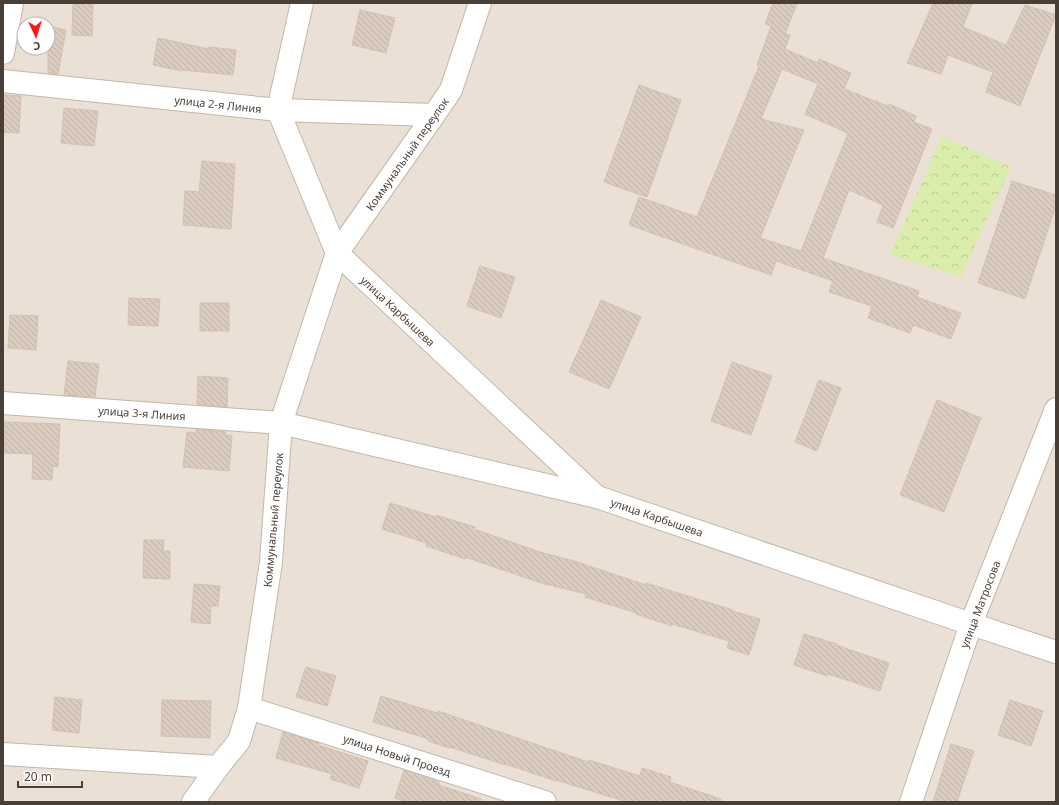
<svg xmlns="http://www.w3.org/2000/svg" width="1059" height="805" viewBox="0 0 1059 805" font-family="'Noto Sans',sans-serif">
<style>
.residential{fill:#eae0d5;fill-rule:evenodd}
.park{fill:url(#park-crowns)}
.building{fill:url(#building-back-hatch);stroke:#d4c0af;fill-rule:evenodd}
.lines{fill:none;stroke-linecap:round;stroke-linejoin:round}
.minor-casing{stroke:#c2b6a9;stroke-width:24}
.minor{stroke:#fff;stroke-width:22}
.labels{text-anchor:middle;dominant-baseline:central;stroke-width:3;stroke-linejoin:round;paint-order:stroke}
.street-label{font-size:11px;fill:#4a3f36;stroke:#fff}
</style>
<defs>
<pattern id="park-crowns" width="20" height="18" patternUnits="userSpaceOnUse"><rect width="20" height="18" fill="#daedad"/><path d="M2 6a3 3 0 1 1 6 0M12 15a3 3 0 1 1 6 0" fill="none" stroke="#bdcc95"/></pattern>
<pattern id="building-back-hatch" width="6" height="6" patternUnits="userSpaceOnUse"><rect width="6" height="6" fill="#dbccbf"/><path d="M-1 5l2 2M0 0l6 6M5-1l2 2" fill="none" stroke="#bdb0a5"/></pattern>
</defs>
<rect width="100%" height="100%" fill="#f5efe8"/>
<path class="residential" d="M 3,3 L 1056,3 L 1056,802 L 3,802 ZM 24,24 L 48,24 L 48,48 L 24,48 Z"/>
<path class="park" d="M 942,136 L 1011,167 L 961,277 L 890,255 Z"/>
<g class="building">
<path d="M 73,3 L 93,3 L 92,36 L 72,35 Z"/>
<path d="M 773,3 L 797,3 L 785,34 L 790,35 L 785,49 L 818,63 L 819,59 L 851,73 L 844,89 L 888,106 L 889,104 L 916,116 L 914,122 L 932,129 L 893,228 L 877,222 L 883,205 L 849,190 L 823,258 L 919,291 L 917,297 L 961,313 L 951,339 L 913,325 L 910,333 L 868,318 L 872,306 L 829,292 L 833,281 L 776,261 L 771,275 L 629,225 L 639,197 L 697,217 L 759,66 L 757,65 L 771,26 L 765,24 ZM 782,69 L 818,84 L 805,114 L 848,133 L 801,251 L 760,238 L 804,130 L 761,119 Z"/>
<path d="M 933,3 L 972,3 L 963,27 L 1006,45 L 1025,5 L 1056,15 L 1020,106 L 986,92 L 993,72 L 948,55 L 941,74 L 907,63 Z"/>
<path d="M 360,10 L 395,18 L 386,53 L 352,45 Z"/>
<path d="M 48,26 L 66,30 L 58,74 L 48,73 Z"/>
<path d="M 158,38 L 209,49 L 209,47 L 236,50 L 233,75 L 182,70 L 182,71 L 153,65 Z"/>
<path d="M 639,85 L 681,100 L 647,197 L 604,182 Z"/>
<path d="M 3,95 L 21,96 L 19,133 L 3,132 Z"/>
<path d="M 64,108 L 98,111 L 94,146 L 61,143 Z"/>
<path d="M 202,161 L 235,164 L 231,229 L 183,225 L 185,191 L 199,192 Z"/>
<path d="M 1012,181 L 1056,195 L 1056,205 L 1025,299 L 978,283 Z"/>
<path d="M 480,266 L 515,277 L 501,318 L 467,306 Z"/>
<path d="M 129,298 L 160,299 L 158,326 L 128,325 Z"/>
<path d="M 601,300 L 641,317 L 609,389 L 569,372 Z"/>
<rect x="200" y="303" width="29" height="28"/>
<path d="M 10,315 L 38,316 L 36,350 L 8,348 Z"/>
<path d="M 68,361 L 99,364 L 95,397 L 64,395 Z"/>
<path d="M 732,362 L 772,376 L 751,435 L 711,421 Z"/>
<path d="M 198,376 L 228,378 L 227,407 L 197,404 Z"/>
<path d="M 819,380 L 841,388 L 817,451 L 795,442 Z"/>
<path d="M 937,400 L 981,418 L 944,512 L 900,495 Z"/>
<path d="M 5,422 L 60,424 L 58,467 L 53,466 L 52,480 L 32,479 L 33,454 L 4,453 Z"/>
<path d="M 196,429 L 226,432 L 225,435 L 232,436 L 229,471 L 183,467 L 187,432 L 196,433 Z"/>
<path d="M 390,503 L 436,517 L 436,515 L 475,527 L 474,529 L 540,552 L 574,561 L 646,585 L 646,583 L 733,610 L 733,611 L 760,619 L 749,655 L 727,648 L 729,641 L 672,624 L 672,626 L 636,614 L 637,613 L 585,597 L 586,594 L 541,583 L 465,557 L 465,559 L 426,546 L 427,543 L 382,529 Z"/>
<path d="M 144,540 L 164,540 L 163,551 L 170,551 L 170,579 L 143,578 Z"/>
<path d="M 194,584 L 220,586 L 218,606 L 211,606 L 210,624 L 191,622 Z"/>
<path d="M 804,634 L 837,644 L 836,645 L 889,663 L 880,691 L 828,674 L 827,676 L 794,665 Z"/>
<path d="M 306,667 L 336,676 L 327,706 L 296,697 Z"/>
<path d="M 381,696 L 437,713 L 438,711 L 588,762 L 589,760 L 640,776 L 642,768 L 671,777 L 670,782 L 721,799 L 721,802 L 627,802 L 556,780 L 556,781 L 505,764 L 505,765 L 450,747 L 449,748 L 428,741 L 429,739 L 373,722 Z"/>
<path d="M 55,697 L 82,700 L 79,733 L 52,730 Z"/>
<path d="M 162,700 L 211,701 L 210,738 L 161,736 Z"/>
<path d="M 1010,700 L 1043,711 L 1031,746 L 998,735 Z"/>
<path d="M 283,732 L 319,743 L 318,745 L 368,761 L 359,788 L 330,779 L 332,774 L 276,758 Z"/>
<path d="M 951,744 L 974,751 L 957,802 L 933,802 Z"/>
<path d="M 404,770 L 439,782 L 439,785 L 481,799 L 480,802 L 406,802 L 395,798 Z"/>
</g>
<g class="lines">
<g class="minor-casing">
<g id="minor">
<path d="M 302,3 L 278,110 L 337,253 L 597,497 L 971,624 L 1056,652"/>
<path d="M 3,53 L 12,3"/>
<path d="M 3,81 L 278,110 L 434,115"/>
<path d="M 3,403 L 281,423 L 597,497"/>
<path d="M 249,708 L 545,802"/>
<path d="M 3,754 L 218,767"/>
<path d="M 193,802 L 218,767 L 239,741 L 249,708 L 271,562 L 281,423 L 337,253 L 434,115 L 451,90 L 480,3"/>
<path d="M 911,802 L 971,624 L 1056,409"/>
</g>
</g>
<use href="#minor" class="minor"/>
</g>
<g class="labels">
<g class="street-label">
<text transform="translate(218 104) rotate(6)">улица 2-я Линия</text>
<text transform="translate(407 154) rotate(-55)">Коммунальный переулок</text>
<text transform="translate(398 311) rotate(43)">улица Карбышева</text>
<text transform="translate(142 413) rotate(4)">улица 3-я Линия</text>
<text transform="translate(657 517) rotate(19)">улица Карбышева</text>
<text transform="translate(273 520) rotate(-85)">Коммунальный переулок</text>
<text transform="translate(980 604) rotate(-69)">улица Матросова</text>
<text transform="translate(397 755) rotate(18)">улица Новый Проезд</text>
</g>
</g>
<rect width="1059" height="805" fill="none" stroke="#4a3f36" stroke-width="8"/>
<g transform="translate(36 36) rotate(176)"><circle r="19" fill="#ffffff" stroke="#b7b2af"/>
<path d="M0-3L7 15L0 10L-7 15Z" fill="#ff1615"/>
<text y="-6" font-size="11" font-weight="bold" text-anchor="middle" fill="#4a3f36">С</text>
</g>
<path d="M18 781v6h64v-6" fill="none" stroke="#4a3f36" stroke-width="2"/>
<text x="24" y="781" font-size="12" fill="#4a3f36" stroke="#ffffff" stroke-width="3" paint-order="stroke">20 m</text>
</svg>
